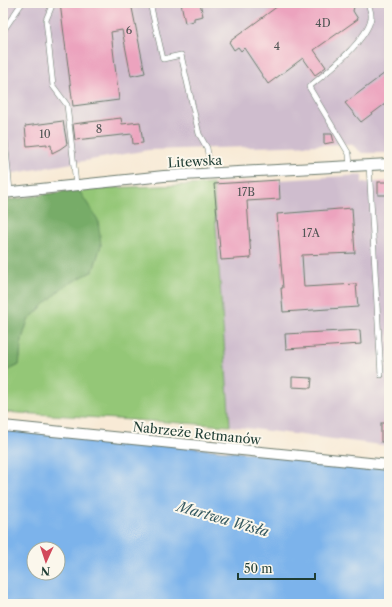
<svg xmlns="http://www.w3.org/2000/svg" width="392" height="607" viewBox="0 0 392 607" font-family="'Libre Caslon Text',serif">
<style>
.industrial{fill:#cfbdce}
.green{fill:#94c777;stroke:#5a8256}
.forest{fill:#77ac68;stroke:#4b744e}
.water{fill:#7bb3eb;stroke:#4d7890;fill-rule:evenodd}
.building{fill:#eca3be}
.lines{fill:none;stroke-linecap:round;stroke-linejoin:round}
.lane-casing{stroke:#6b7a6d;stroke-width:6}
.street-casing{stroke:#6b7a6d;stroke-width:12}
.lane{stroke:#fff;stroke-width:5}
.street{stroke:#fff;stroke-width:10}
.labels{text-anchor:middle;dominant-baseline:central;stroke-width:4;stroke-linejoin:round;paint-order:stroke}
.number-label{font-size:11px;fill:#525656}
.street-label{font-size:13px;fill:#1f3d34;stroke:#fbf7ec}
.water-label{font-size:14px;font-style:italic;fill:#365a62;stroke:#fbf7ec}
</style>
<rect width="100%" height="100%" fill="#fbf7ec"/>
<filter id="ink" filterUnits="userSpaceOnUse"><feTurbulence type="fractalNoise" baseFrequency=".025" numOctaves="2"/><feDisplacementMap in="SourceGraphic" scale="8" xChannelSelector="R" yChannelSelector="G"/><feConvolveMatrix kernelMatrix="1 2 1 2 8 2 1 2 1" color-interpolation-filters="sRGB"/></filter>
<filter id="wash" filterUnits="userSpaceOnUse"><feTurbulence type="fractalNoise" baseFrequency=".012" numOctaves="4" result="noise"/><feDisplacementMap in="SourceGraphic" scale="16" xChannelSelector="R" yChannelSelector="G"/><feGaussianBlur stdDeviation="0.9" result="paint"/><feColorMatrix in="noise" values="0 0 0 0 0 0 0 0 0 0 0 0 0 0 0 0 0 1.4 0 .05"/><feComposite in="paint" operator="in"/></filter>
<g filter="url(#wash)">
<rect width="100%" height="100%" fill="#f8ead6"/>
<g class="industrial">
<path d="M 3,3 L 389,3 L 389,153 L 362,153 L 351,144 L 148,150 L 3,175 Z"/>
<path d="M 362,175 L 362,183 L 389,181 L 389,446 L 230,426 L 213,184 Z"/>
</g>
<path class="green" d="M 213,184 L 230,426 L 3,412 L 3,373 L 19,365 L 22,339 L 28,320 L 63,287 L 93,271 L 101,245 L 78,189 Z"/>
<path class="forest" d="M 78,189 L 98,220 L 101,245 L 93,271 L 63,287 L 28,320 L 22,339 L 19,365 L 3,373 L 3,201 Z"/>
<path class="water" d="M 3,429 L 389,467 L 389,604 L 3,604 ZM 34,549 L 58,549 L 58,573 L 34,573 Z"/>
<g id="blocks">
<g class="building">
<path d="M 60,3 L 131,3 L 145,73 L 131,76 L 122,30 L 111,32 L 119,100 L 73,106 Z"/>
<path d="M 181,3 L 200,3 L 203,16 L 194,18 L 194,21 L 185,23 Z"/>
<path d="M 282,3 L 355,3 L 353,11 L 358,19 L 314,50 L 326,67 L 315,75 L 303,58 L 268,84 L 244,48 L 241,51 L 238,47 L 234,50 L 229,42 Z"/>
<path d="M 389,70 L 389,101 L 361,122 L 345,103 Z"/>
<path d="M 121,118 L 122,124 L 140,122 L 143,143 L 133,144 L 132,134 L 75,140 L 73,124 Z"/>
<path d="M 63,121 L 67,144 L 60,149 L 52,153 L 51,145 L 47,146 L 47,144 L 27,146 L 25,126 Z"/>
<path d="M 324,134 L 332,134 L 334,142 L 324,144 Z"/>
<path d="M 279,180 L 280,199 L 247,201 L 251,258 L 221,260 L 214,184 Z"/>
<rect x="378" y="182" width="11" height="13"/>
<path d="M 352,208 L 355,253 L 302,255 L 304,287 L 356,284 L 358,307 L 283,312 L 281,288 L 283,288 L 277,214 Z"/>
<path d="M 360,330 L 361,344 L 286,349 L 285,334 Z"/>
<path d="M 292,377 L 312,378 L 311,388 L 292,387 Z"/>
<rect x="381" y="423" width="8" height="19"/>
</g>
</g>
</g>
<g filter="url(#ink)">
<use href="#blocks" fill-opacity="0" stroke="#6b7a6d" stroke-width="1"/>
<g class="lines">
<g class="lane-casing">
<g id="lane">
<path d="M 53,3 L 46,20 L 53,86 L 67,105 L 76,184"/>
<path d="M 150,3 L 163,59 L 181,55 L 199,134 L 207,148 L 211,174"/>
<path d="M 3,31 L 22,3"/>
<path d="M 3,119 L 10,191"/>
<path d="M 369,165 L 381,375"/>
<path d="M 350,166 L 349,154 L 309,87 C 327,72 367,41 371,18 C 372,14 369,7 368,3"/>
</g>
</g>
<g class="street-casing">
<g id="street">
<path d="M 3,193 L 164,176 L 389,164"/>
<path d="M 3,426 L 389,465"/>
</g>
</g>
<use href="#lane" class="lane"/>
<use href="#street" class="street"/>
</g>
</g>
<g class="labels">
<g class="number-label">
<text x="323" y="23">4D</text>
<text x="129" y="30">6</text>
<text x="277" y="46">4</text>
<text x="99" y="129">8</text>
<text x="45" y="134">10</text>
<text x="246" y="192">17B</text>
<text x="311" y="233">17A</text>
</g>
<g class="street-label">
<text transform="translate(195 161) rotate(-3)">Litewska</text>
<text transform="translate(197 433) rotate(6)">Nabrzeże Retmanów</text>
</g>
<g class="water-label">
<text transform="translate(223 519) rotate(16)">Martwa Wisła</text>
</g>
</g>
<rect width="392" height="607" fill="none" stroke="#fbf7ec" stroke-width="16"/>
<g transform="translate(46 561) rotate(183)"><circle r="19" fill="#fbf7ec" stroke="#a3ada2"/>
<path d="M0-3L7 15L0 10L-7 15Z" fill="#d1495b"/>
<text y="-6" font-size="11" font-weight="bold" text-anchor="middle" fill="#1f3d34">N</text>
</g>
<path d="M238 573v6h77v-6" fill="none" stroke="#1f3d34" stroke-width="2"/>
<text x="244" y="573" font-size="12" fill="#1f3d34" stroke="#fbf7ec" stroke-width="3" paint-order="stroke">50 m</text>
</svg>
